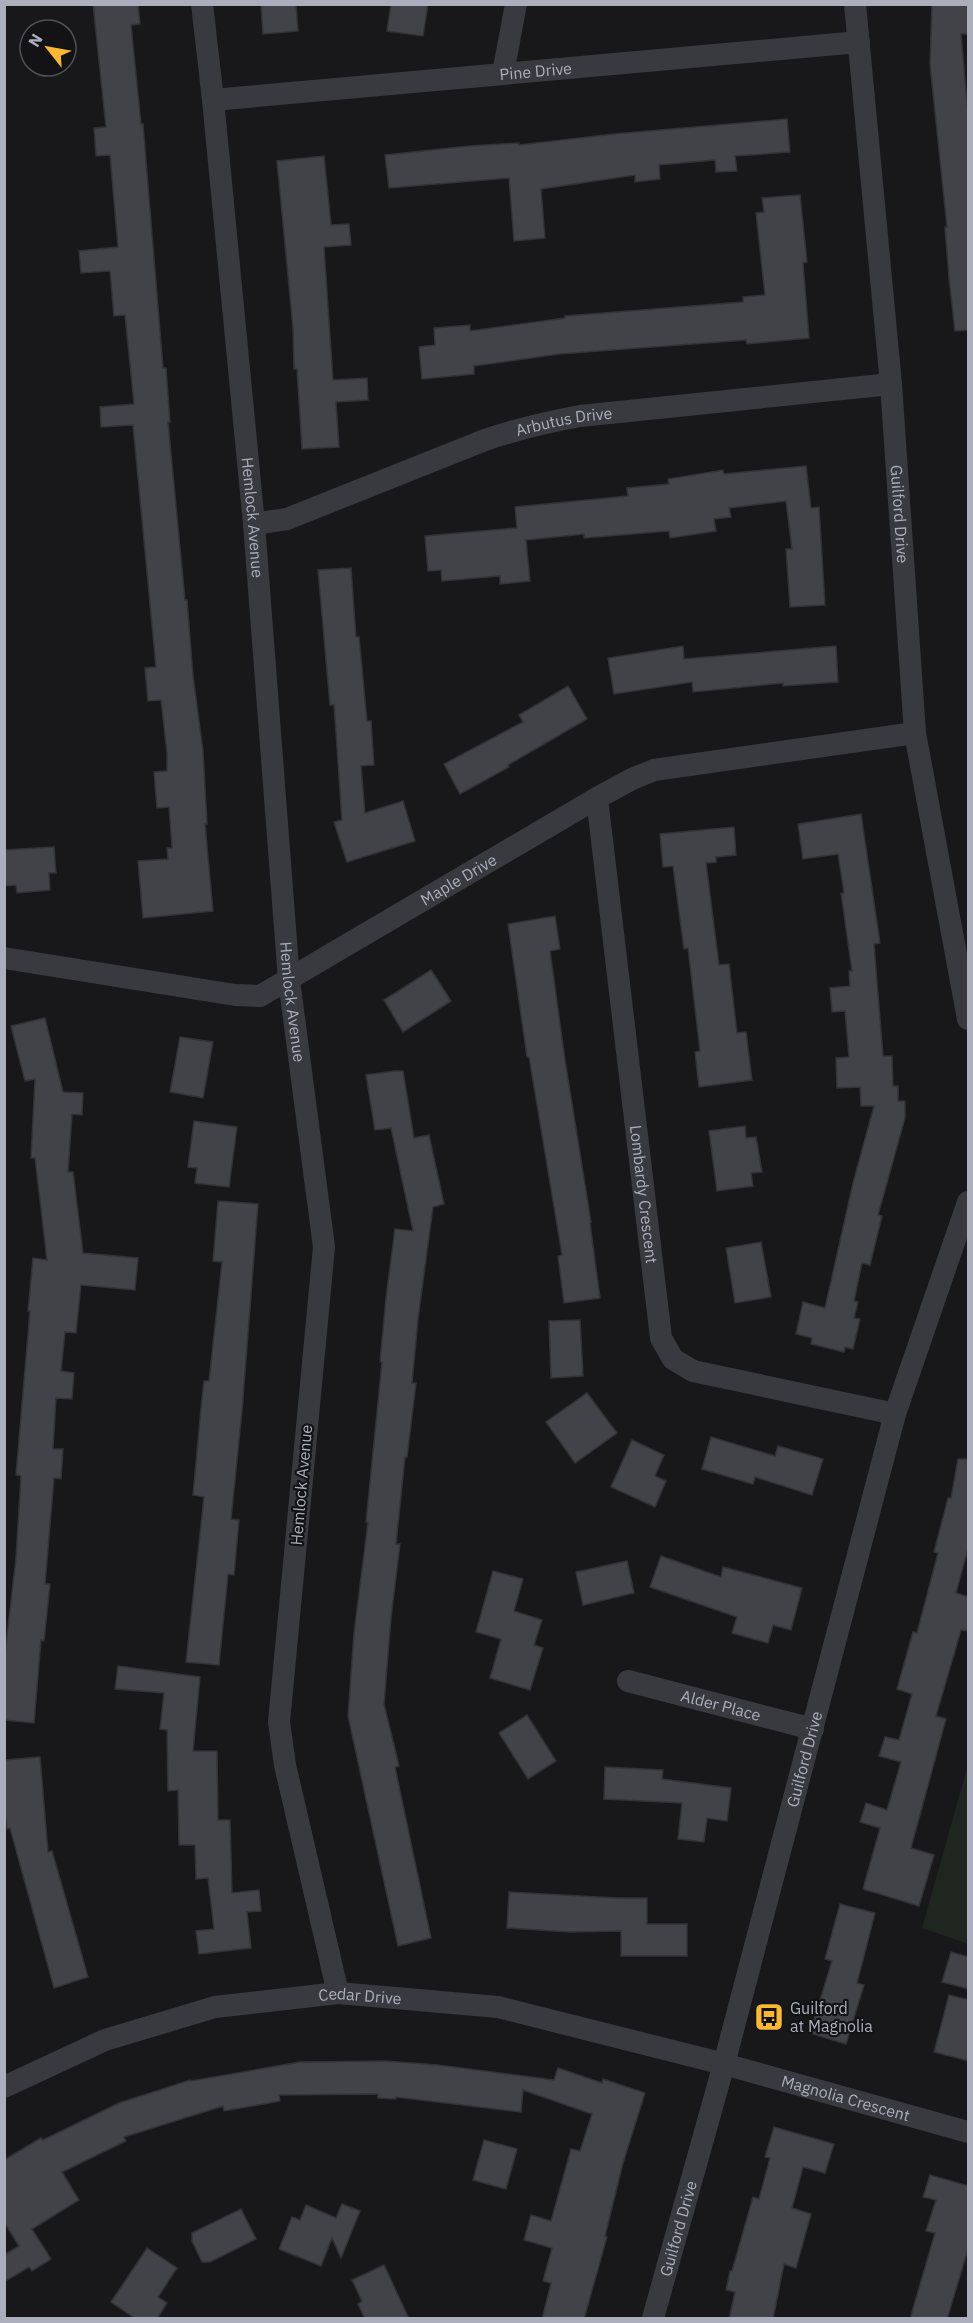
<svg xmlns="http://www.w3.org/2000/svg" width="973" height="2323" viewBox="0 0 973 2323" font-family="'IBM Plex Sans',sans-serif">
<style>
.green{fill:#1e261f}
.building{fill:#424348;stroke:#323237;stroke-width:1.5}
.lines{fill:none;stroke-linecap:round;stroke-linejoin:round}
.minor{stroke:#393a40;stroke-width:22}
.labels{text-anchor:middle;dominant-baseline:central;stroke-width:4.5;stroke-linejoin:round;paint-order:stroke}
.street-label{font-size:16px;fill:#aaafbb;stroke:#131316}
.poi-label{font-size:16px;fill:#aaafbb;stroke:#131316;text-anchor:start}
</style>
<rect width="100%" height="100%" fill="#18181b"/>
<path class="green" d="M 968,1765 L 968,1944 L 922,1928 Z"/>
<g class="building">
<path d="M 93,4 L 138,4 L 140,24 L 131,25 L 141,124 L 143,124 L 163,368 L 166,368 L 170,422 L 168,422 L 185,600 L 187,600 L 193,676 L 203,751 L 207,824 L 205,824 L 213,911 L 143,918 L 138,861 L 168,859 L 167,848 L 172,848 L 169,807 L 157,808 L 154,772 L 167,771 L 167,753 L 161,700 L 148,701 L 145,668 L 156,667 L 133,425 L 101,427 L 100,407 L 134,404 L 125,315 L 114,316 L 110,271 L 81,273 L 79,251 L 118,247 L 110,155 L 96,156 L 94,128 L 106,127 Z"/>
<path d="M 261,4 L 296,4 L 298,31 L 263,34 Z"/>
<path d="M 391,4 L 428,4 L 423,36 L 387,31 Z"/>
<path d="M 932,4 L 969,4 L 969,34 L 961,34 L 969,125 L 969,330 L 955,331 L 949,278 L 945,227 L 947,227 L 930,64 Z"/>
<path d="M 787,119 L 790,152 L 735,156 L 737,171 L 716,172 L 715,160 L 659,165 L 660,179 L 635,182 L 635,175 L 541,189 L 545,238 L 514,241 L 509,178 L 389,188 L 385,155 L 469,146 L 519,143 L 519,145 L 614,134 Z"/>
<path d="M 324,156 L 331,225 L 349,224 L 351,245 L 324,247 L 333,380 L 367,378 L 368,400 L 336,402 L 339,447 L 302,449 L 297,369 L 294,369 L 293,328 L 277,161 Z"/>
<path d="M 800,195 L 807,262 L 803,263 L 809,338 L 747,344 L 746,340 L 559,354 L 474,366 L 474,374 L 422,379 L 419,347 L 435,345 L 434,328 L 470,325 L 470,331 L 565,318 L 565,316 L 743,302 L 743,297 L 765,295 L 756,213 L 764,212 L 762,198 Z"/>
<path d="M 806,466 L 811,508 L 819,507 L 825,605 L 790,607 L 786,549 L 792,549 L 786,501 L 729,508 L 731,517 L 714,519 L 716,531 L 670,538 L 669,531 L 584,538 L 584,534 L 526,540 L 530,581 L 500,584 L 500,576 L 442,581 L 441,570 L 428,571 L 425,536 L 517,528 L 515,507 L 628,496 L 627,488 L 669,484 L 668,479 L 723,470 L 724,474 Z"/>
<path d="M 351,568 L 356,637 L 359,637 L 367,721 L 371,721 L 374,765 L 361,766 L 365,813 L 403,801 L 415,841 L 347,862 L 334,822 L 342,820 L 334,705 L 330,705 L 318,570 Z"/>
<path d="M 683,646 L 684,659 L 836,646 L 838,682 L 783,686 L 783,683 L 693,692 L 692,682 L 614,694 L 608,658 Z"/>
<path d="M 568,686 L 587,719 L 508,765 L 509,767 L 460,794 L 444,764 L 523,722 L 519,715 Z"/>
<path d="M 861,814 L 880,943 L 874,944 L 883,1056 L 892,1056 L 893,1086 L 898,1086 L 898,1101 L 905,1101 L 905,1118 L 878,1215 L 882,1216 L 870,1265 L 862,1263 L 854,1301 L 858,1302 L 854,1318 L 860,1319 L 853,1349 L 845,1347 L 844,1352 L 811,1344 L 812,1338 L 796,1334 L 803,1302 L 825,1308 L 853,1183 L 874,1106 L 861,1106 L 860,1087 L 837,1088 L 836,1058 L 849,1057 L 845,1011 L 832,1012 L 830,988 L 850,986 L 849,971 L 852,971 L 841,893 L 844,893 L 838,854 L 803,859 L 798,824 Z"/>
<path d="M 734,827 L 736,855 L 716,857 L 716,862 L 706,863 L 719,965 L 729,964 L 737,1033 L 746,1032 L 752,1080 L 699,1087 L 695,1052 L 700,1051 L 688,948 L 684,949 L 673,866 L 663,867 L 660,834 Z"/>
<path d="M 54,847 L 56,873 L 49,873 L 50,890 L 17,893 L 16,885 L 4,886 L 4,850 Z"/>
<path d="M 555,916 L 560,949 L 550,951 L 565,1060 L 591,1222 L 590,1223 L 600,1298 L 564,1303 L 558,1256 L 562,1255 L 529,1057 L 527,1057 L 508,924 Z"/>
<path d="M 431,970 L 451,1001 L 403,1032 L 384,1000 Z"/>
<path d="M 45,1018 L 63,1092 L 83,1093 L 82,1115 L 72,1114 L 68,1172 L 73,1172 L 83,1253 L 138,1258 L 135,1290 L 81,1285 L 76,1333 L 65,1332 L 61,1371 L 74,1373 L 72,1399 L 56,1398 L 53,1449 L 63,1449 L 61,1479 L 54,1478 L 45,1584 L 50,1584 L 44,1641 L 41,1640 L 34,1723 L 4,1720 L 4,1662 L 16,1558 L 21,1476 L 16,1475 L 30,1311 L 28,1311 L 33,1258 L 47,1260 L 35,1158 L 31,1158 L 35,1079 L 25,1081 L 11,1026 Z"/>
<path d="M 180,1037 L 213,1042 L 203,1098 L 170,1092 Z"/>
<path d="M 394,1071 L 403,1071 L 414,1138 L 429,1135 L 444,1204 L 433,1207 L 418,1319 L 412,1383 L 416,1383 L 407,1457 L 405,1457 L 396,1544 L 400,1544 L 391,1618 L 384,1704 L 399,1766 L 395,1767 L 431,1938 L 398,1946 L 348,1716 L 354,1633 L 368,1522 L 366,1522 L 382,1362 L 380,1362 L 386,1298 L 395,1229 L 413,1231 L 391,1128 L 375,1130 L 366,1075 Z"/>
<path d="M 194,1121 L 237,1127 L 229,1187 L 195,1183 L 197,1168 L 188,1167 Z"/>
<path d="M 745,1126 L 746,1138 L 756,1137 L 762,1172 L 751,1173 L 753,1186 L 717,1191 L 709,1131 Z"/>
<path d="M 218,1201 L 258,1204 L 242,1411 L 231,1519 L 239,1520 L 234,1575 L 228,1574 L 219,1665 L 186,1662 L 204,1497 L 193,1495 L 201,1408 L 204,1381 L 209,1381 L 222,1262 L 213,1261 Z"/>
<path d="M 761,1242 L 771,1297 L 735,1303 L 726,1248 Z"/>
<path d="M 580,1320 L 583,1376 L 551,1378 L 549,1321 Z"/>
<path d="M 587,1393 L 617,1433 L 575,1463 L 546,1422 Z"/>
<path d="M 711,1437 L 775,1456 L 778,1446 L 823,1459 L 812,1495 L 755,1477 L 753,1484 L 702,1469 Z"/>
<path d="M 632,1440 L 664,1455 L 655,1476 L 666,1481 L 655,1507 L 611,1487 Z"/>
<path d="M 958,1459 L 969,1459 L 969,1545 L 956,1593 L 969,1597 L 969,1631 L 961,1630 L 936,1716 L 946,1719 L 911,1848 L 934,1855 L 919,1906 L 863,1889 L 880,1828 L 860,1822 L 866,1803 L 887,1810 L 901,1762 L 879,1756 L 885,1737 L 899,1740 L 912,1694 L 897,1689 L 913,1632 L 917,1633 L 938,1553 L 934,1552 L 948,1498 L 951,1498 Z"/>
<path d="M 661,1556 L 721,1577 L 723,1567 L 802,1588 L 791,1630 L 773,1625 L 768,1643 L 732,1633 L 737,1617 L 650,1587 Z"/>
<path d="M 627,1561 L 634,1593 L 583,1605 L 576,1572 Z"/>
<path d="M 493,1571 L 523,1579 L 514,1611 L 542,1620 L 534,1645 L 543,1648 L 530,1690 L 490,1678 L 501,1639 L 476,1632 Z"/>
<path d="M 118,1666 L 200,1677 L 193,1751 L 217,1751 L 218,1820 L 230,1820 L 232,1893 L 259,1890 L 261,1911 L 247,1912 L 251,1948 L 199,1954 L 196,1931 L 214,1929 L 208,1878 L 196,1879 L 195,1845 L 179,1845 L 178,1790 L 168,1791 L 167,1730 L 160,1729 L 164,1693 L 115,1689 Z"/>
<path d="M 527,1715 L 556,1761 L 528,1779 L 499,1733 Z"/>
<path d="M 40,1757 L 48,1852 L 52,1851 L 88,1977 L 54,1988 L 10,1828 L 7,1829 L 4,1804 L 4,1760 Z"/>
<path d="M 605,1767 L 663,1770 L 662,1779 L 731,1788 L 727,1821 L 707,1818 L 704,1842 L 678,1839 L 682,1803 L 604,1799 Z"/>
<path d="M 509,1892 L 617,1898 L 647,1898 L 647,1924 L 687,1924 L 687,1956 L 621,1956 L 621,1931 L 570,1932 L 507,1928 Z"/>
<path d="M 840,1904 L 875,1913 L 857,1983 L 864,1985 L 846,2044 L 810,2033 L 832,1961 L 825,1959 Z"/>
<path d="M 951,1952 L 969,1957 L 969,1989 L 942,1982 Z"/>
<path d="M 949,1995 L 969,2000 L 969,2061 L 934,2052 Z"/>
<path d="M 386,2061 L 438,2065 L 554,2080 L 558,2068 L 602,2083 L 603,2079 L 645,2093 L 623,2163 L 605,2236 L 607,2237 L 584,2319 L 542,2319 L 551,2283 L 543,2281 L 552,2248 L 524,2240 L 531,2215 L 551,2221 L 571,2149 L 580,2151 L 592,2114 L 523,2090 L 521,2112 L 396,2097 L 396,2099 L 378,2098 L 378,2094 L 279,2095 L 280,2101 L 224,2111 L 223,2106 L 124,2137 L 126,2141 L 62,2172 L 79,2200 L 32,2229 L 51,2259 L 32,2271 L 29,2267 L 4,2282 L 4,2255 L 19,2246 L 4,2222 L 4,2160 L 41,2138 L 43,2140 L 119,2103 L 190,2080 L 191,2081 L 300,2062 Z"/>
<path d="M 774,2127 L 834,2144 L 825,2173 L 803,2167 L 792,2208 L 811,2214 L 796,2268 L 784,2264 L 773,2319 L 729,2319 L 735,2292 L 726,2290 L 730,2271 L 732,2271 L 753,2197 L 759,2199 L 770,2158 L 765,2157 Z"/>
<path d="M 484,2140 L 517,2149 L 506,2189 L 473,2180 Z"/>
<path d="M 930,2175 L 969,2186 L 969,2246 L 947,2319 L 910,2319 L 935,2233 L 926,2231 L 936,2200 L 923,2197 Z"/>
<path d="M 342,2204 L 360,2211 L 341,2258 L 332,2238 L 321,2266 L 279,2249 L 292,2217 L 300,2220 L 306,2205 L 336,2218 Z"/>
<path d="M 241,2209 L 256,2239 L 210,2262 L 202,2262 L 192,2241 L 192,2233 Z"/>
<path d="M 147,2248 L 177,2268 L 158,2297 L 167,2303 L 157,2319 L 136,2319 L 111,2302 Z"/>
<path d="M 384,2265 L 409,2319 L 365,2319 L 358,2304 L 362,2301 L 352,2280 Z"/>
</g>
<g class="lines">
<g class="minor">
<path id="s1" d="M 202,4 L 213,100 L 254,524 L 289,980 L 324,1247 L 279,1722 L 285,1765 L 338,1993"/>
<path id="s2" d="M 855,4 L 891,384 L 915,733 L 968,1019"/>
<path d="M 503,73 L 516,4"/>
<path id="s3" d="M 213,100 L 859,42"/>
<path id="s4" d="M 254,524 L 287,519 L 485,440 C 517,429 548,422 580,416 L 891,384"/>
<path id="s5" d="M 597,798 L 661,1338 L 673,1359 L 693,1371 L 895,1414"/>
<path id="s6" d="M 4,958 L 235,995 L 260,996 L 597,798 L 632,779 L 654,770 L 915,733"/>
<path id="s7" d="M 628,1681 L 813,1729"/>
<path id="s8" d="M 4,2087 L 105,2040 L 215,2007 L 338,1993 L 498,2007 L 724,2064 L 968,2132"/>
<path id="s9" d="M 653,2318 L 724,2064 L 895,1414 L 968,1202"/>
</g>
</g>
<defs>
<g id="bus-square" transform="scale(1.5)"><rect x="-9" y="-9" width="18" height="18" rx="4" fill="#f8b832" stroke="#131316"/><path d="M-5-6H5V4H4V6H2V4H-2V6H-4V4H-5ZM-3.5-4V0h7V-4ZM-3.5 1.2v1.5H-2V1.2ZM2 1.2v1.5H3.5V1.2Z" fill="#111"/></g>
</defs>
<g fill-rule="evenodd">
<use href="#bus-square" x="769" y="2017"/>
</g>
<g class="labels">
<g class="street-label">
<text stroke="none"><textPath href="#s3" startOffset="324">Pine Drive</textPath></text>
<text stroke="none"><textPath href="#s4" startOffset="328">Arbutus Drive</textPath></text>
<text stroke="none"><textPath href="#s2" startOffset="512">Guilford Drive</textPath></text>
<text stroke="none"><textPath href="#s1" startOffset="516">Hemlock Avenue</textPath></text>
<text stroke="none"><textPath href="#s6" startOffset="489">Maple Drive</textPath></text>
<text stroke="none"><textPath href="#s1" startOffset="1002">Hemlock Avenue</textPath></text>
<text stroke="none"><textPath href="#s5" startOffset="399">Lombardy Crescent</textPath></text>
<text transform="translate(301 1485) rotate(-85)">Hemlock Avenue</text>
<text stroke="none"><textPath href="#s7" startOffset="96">Alder Place</textPath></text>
<text stroke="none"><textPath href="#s9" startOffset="579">Guilford Drive</textPath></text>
<text stroke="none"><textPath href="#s8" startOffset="372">Cedar Drive</textPath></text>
<text stroke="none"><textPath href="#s8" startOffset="870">Magnolia Crescent</textPath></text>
<text stroke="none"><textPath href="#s9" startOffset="93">Guilford Drive</textPath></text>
</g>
<g class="poi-label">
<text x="790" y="2008">Guilford<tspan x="790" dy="18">at Magnolia</tspan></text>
</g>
</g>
<rect width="973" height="2323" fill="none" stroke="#aaafbb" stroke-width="12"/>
<g transform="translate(48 48) rotate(301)"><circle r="28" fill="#131316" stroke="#4f5158" stroke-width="1.5"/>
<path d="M0-4.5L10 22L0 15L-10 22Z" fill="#f8b832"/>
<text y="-9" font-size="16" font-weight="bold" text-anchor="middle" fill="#aaafbb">N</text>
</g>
</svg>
